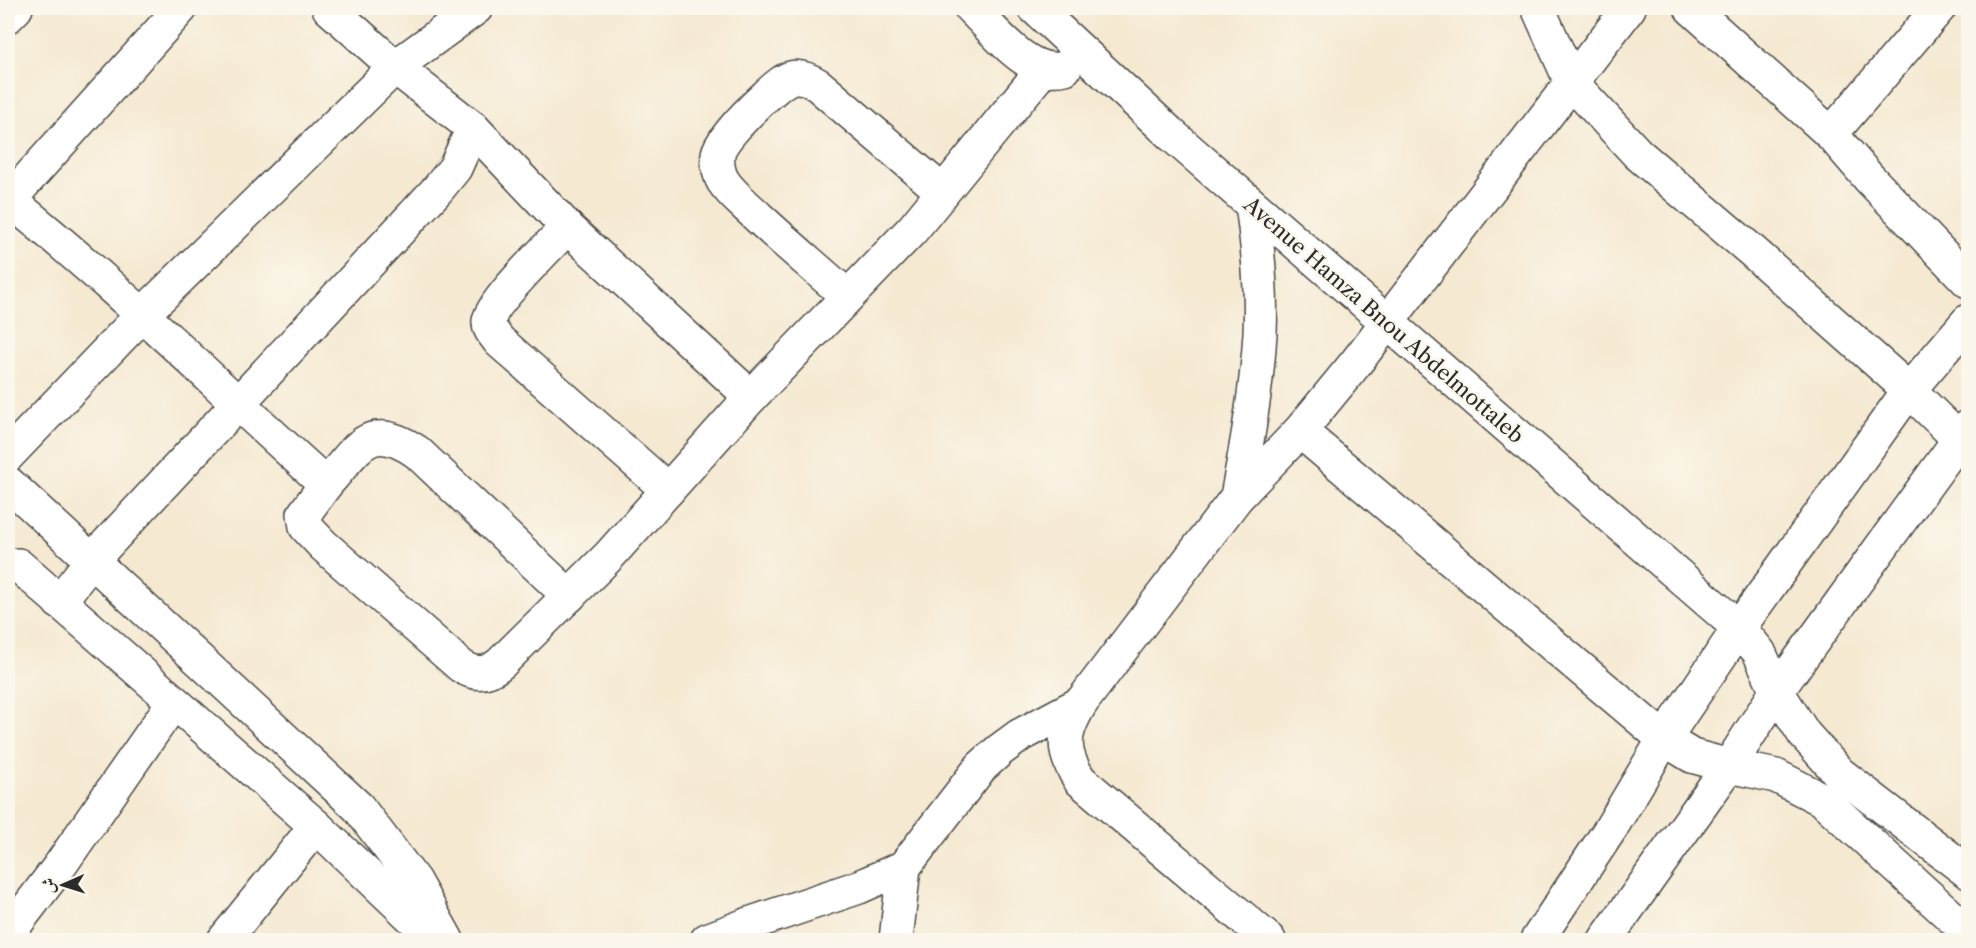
<svg xmlns="http://www.w3.org/2000/svg" width="1976" height="948" viewBox="0 0 1976 948" font-family="'Libre Caslon Text',Amiri,serif">
<style>
.lines{fill:none;stroke-linecap:round;stroke-linejoin:round}
.minor-casing{stroke:#494844;stroke-width:36}
.minor{stroke:#fff;stroke-width:33}
.labels{text-anchor:middle;dominant-baseline:central;stroke-width:5;stroke-linejoin:round;paint-order:stroke}
.street-label{font-size:21px;fill:#2b2b2b;stroke:#fbf7ec}
</style>
<rect width="100%" height="100%" fill="#fbf7ec"/>
<filter id="ink" filterUnits="userSpaceOnUse"><feTurbulence type="fractalNoise" baseFrequency=".0167" numOctaves="2"/><feDisplacementMap in="SourceGraphic" scale="12" xChannelSelector="R" yChannelSelector="G"/><feConvolveMatrix kernelMatrix="1 2 1 2 8 2 1 2 1" color-interpolation-filters="sRGB"/></filter>
<filter id="wash" filterUnits="userSpaceOnUse"><feTurbulence type="fractalNoise" baseFrequency=".008" numOctaves="4" result="noise"/><feDisplacementMap in="SourceGraphic" scale="24" xChannelSelector="R" yChannelSelector="G"/><feGaussianBlur stdDeviation="1.35" result="paint"/><feColorMatrix in="noise" values="0 0 0 0 0 0 0 0 0 0 0 0 0 0 0 0 0 1.4 0 .05"/><feComposite in="paint" operator="in"/></filter>
<g filter="url(#wash)">
<rect width="100%" height="100%" fill="#f5e9d2"/>
</g>
<g filter="url(#ink)">
<g class="lines">
<g class="minor-casing">
<g id="minor">
<path d="M 329,8 L 395,67 L 473,128 L 567,227 L 751,397"/>
<path d="M 971,8 C 994,30 1029,78 1065,68"/>
<path d="M 1035,8 L 1172,135 L 1739,628 L 1759,652 L 1777,691 L 1804,734 L 1839,773 L 1968,872"/>
<path d="M 1538,8 L 1571,82 L 1638,154 L 1752,251 L 1909,390 L 1968,448"/>
<path d="M 1691,8 L 1831,134 L 1869,178 L 1968,281"/>
<path d="M 8,16 L 16,8"/>
<path d="M 1831,134 L 1939,8"/>
<path d="M 8,199 C 119,288 220,389 326,484 L 304,514 L 306,527 L 323,545 L 461,666 C 476,676 488,674 501,663 L 609,556 L 751,397 L 912,230 L 1044,68"/>
<path d="M 9,200 L 181,8"/>
<path d="M 567,227 C 552,244 491,302 489,321 C 488,329 495,335 499,341 L 668,490"/>
<path d="M 847,296 C 817,269 787,244 758,217 C 746,205 732,195 723,181 C 719,174 717,163 718,154 C 721,138 754,107 767,95 C 786,78 794,70 818,85 L 943,192"/>
<path d="M 1300,431 L 1664,739 L 1692,756 L 1729,766 L 1776,776 L 1823,800 L 1968,932"/>
<path d="M 8,455 L 143,314 L 395,67 L 476,8"/>
<path d="M 8,483 L 358,807 L 414,881 L 447,940"/>
<path d="M 326,484 C 359,448 368,419 417,452 L 569,596"/>
<path d="M 1237,497 C 1247,443 1257,388 1260,333 C 1262,290 1258,247 1252,205"/>
<path d="M 18,565 L 316,826 L 422,927 L 436,938"/>
<path d="M 59,602 L 92,560 L 438,189 L 455,168 L 473,128"/>
<path d="M 8,934 L 59,867 L 173,703"/>
<path d="M 224,940 L 316,826"/>
<path d="M 707,940 L 749,924 L 859,887 L 904,867 L 981,767 L 1000,750 L 1019,736 L 1081,703"/>
<path d="M 896,940 L 904,867"/>
<path d="M 1269,940 L 1080,780 C 1060,750 1063,733 1081,703 L 1237,497 L 1300,431 L 1355,364 L 1629,8"/>
<path d="M 1537,940 L 1611,828 L 1664,739 L 1739,628 L 1909,390 L 1968,321"/>
<path d="M 1605,940 L 1729,766 L 1777,691 L 1968,427"/>
</g>
</g>
<use href="#minor" class="minor"/>
</g>
</g>
<g class="labels">
<g class="street-label">
<text transform="translate(1384 320) rotate(41)">Avenue Hamza Bnou Abdelmottaleb</text>
</g>
</g>
<rect width="1976" height="948" fill="none" stroke="#fbf7ec" stroke-width="30"/>
<g transform="translate(63 885) rotate(267)" stroke="#fbf7ec" stroke-width="4.5" paint-order="stroke">
<path d="M0-4.5L10 22L0 15L-10 22Z" fill="#2b2b2b"/>
<text y="-9" font-size="16" font-weight="bold" text-anchor="middle" fill="#2b2b2b">ش</text>
</g>
</svg>
